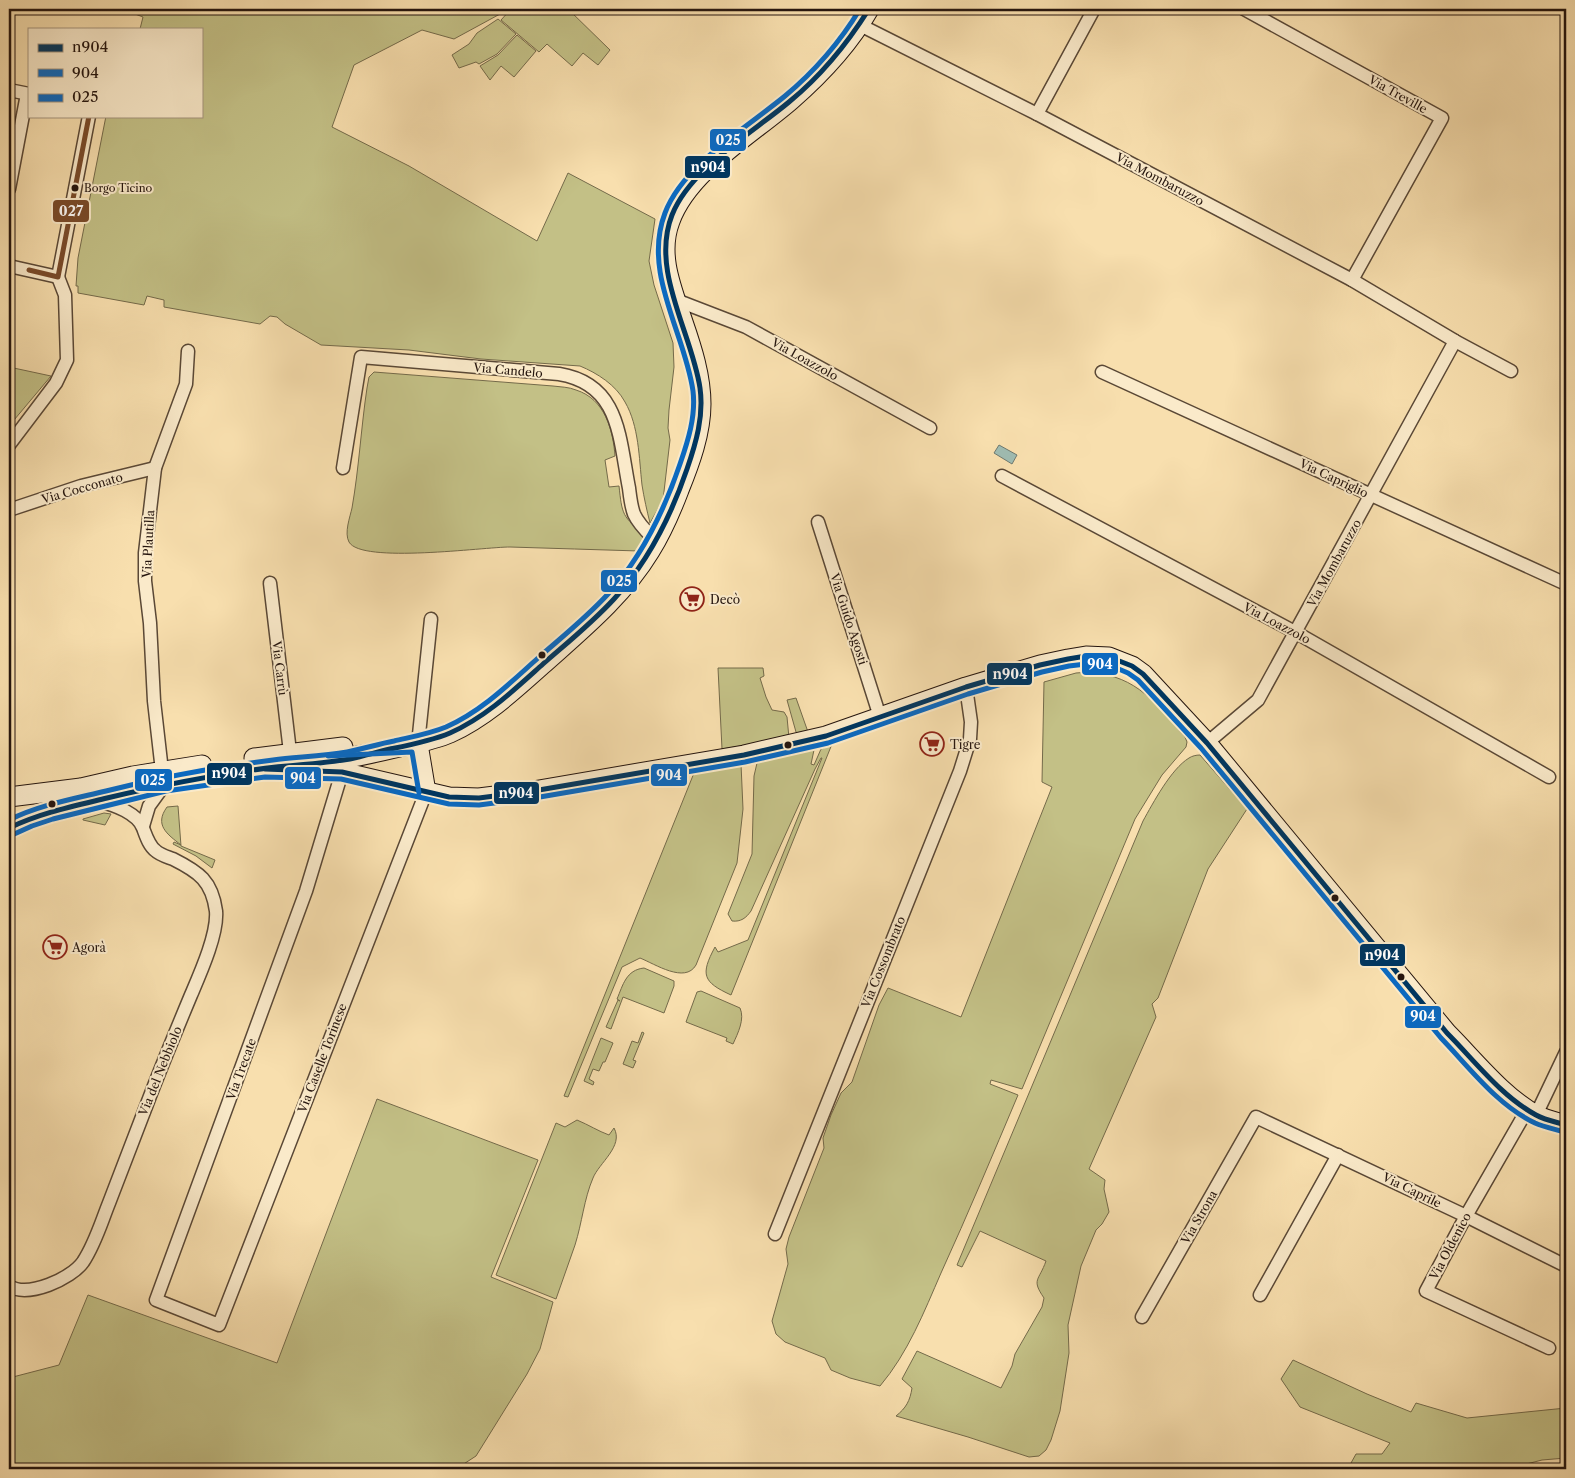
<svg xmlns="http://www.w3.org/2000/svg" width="1575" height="1478" viewBox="0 0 1575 1478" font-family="'Libre Caslon Text',serif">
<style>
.green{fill:#c3c086;stroke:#746a4a}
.water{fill:#9fbcb2;stroke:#6e7970}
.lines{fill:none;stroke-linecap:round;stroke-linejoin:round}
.street-casing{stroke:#5a4836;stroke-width:15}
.secondary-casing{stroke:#25150e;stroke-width:21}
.street{stroke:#faeaca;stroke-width:12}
.secondary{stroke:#faeaca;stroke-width:19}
.bus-1-casing{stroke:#faeaca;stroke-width:9}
.bus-2-casing{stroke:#faeaca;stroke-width:9}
.bus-3-casing{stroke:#faeaca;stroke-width:9}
.bus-4-casing{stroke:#faeaca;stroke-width:9}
.bus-1{stroke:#00365f;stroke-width:5}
.bus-2{stroke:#0c69bf;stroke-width:5}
.bus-3{stroke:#0c69bf;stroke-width:5}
.bus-4{stroke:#7a4b2a;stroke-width:5}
.bus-dot{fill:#25150e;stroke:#faeaca;stroke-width:2}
.labels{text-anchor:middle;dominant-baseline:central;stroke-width:4;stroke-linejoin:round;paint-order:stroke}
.bus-label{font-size:11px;fill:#25150e;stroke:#faeaca;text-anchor:start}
.street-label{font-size:12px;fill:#25150e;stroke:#faeaca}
.poi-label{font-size:12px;fill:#25150e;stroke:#faeaca;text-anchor:start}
.line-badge{stroke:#faeaca;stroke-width:2}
.badge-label{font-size:14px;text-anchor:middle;font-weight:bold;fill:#fff}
</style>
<rect width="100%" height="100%" fill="#f8dfae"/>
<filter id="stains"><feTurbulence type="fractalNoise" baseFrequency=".004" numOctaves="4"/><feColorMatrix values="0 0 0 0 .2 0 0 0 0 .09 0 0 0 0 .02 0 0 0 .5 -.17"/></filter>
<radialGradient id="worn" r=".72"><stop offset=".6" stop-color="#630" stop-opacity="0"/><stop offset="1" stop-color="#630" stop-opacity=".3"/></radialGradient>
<g class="green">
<path d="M 136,9 L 506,9 L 500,14 L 454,39 L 422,30 L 354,65 L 332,127 L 409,166 L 537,241 L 568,173 L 655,219 L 649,261 L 654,285 L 673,343 L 674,367 L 669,410 L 668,428 L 670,440 L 663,500 L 650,523 C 647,511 644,498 642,485 C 639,458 639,426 625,402 C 616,385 597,373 580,366 L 481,359 L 409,350 L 321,345 L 285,324 L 277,317 L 270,316 L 260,324 L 164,307 L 164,300 L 147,296 L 144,305 L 78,293 L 78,286 L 76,286 L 78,258 L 106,116 L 201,116 L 201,29 L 140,29 L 143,17 L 135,14 Z"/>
<path d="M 511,9 L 568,9 L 610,50 L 598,65 L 583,53 L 572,66 L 547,44 L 539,52 L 501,20 Z"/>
<path d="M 498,19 L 516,34 L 497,54 L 479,64 L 476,62 L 459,68 L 452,55 L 469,44 L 477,33 Z"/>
<path d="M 517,35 L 536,51 L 514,77 L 501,66 L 490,80 L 480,66 L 498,55 Z"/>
<path d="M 9,367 L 51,376 L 9,426 Z"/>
<path d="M 374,372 L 553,386 C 561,387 569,387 576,390 C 605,399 613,430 615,456 L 605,460 L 609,487 L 619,486 C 622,513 622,519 646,533 L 639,551 C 596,550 553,548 510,547 C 484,547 361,564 349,542 C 344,533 350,517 352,508 C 359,468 361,428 367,388 L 369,377 Z"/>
<path d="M 718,668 L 763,668 L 764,676 L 760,678 L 766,697 L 772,710 L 784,712 L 787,717 L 789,738 L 722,749 Z"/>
<path d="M 1090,672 C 1139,677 1155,703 1185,737 L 1187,742 L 1186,747 L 1162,775 L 1135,819 L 1022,1089 L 991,1080 L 990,1084 L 1018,1095 C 993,1154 968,1214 941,1273 C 924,1312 908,1353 880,1386 L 850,1378 L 831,1370 L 825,1358 L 785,1342 L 776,1334 L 772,1321 L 788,1264 L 786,1249 L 789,1237 L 824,1148 L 823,1138 L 831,1115 L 841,1093 L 852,1082 L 879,1005 L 888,988 L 961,1017 L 1052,787 L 1042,782 L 1044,682 L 1076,673 Z"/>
<path d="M 796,698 L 808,732 L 799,735 L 796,732 L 787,700 Z"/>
<path d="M 832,744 L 731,995 C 703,982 700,975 715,947 L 718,952 L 748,940 L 822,758 L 821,758 L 815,769 L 751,911 C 746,918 741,922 732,921 L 728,914 L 752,854 L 754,776 L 757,763 L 765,759 L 814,750 L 811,764 L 814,765 L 821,749 Z"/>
<path d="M 1200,755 L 1247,809 L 1208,869 L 1158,998 L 1152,1004 L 1156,1017 L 1089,1169 L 1105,1180 L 1104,1189 L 1109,1212 L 1102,1224 L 1096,1230 L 1081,1266 L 1068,1325 L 1069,1353 L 1060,1411 L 1051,1440 L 1046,1450 L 1039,1456 L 1029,1457 L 968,1437 L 896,1416 C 906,1408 910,1401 912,1388 L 902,1379 L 917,1351 L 1001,1388 L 1012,1366 L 1015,1354 L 1042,1307 L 1044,1298 C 1031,1279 1039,1281 1046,1261 L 980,1231 L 962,1267 L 957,1265 L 1143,821 C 1153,803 1171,769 1189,758 C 1192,756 1196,755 1200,755 Z"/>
<path d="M 741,764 L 743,809 L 737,863 L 696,965 C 685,984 655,964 640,958 L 622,967 L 568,1097 L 564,1096 L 696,768 Z"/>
<path d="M 178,806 L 181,846 L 215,860 L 212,868 L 196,856 L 173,844 L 174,842 L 181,845 C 167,834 154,825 167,807 Z"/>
<path d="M 104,813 L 111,814 L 105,825 L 83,820 L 83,819 Z"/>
<path d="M 644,968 L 674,981 L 674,986 L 664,1013 L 623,997 L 611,1029 L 606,1027 L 618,1000 L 620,1001 L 617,999 C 623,985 626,970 644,968 Z"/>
<path d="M 701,991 L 740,1008 C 745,1019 738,1033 733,1044 L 726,1041 L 727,1038 L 686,1022 L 697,992 Z"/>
<path d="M 642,1032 L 644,1033 L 633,1060 L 636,1061 L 633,1068 L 623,1064 L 632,1041 L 638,1043 Z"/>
<path d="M 601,1038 L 613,1043 L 605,1062 L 603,1062 L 599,1071 L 593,1069 L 589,1079 L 594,1082 L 593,1085 L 584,1081 Z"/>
<path d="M 377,1099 L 538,1160 L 491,1277 L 553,1302 L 540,1349 L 527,1374 L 476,1456 L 456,1469 L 9,1469 L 9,1378 L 59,1365 L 88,1295 L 277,1363 Z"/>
<path d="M 577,1120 C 589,1125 598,1131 609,1135 L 614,1128 C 624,1146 599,1163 593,1178 C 584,1199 582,1223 575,1245 C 569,1263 562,1281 556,1299 L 496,1275 L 556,1123 L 565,1127 Z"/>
<path d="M 1293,1360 L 1367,1394 L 1411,1412 L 1416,1403 L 1467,1418 L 1566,1408 L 1566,1458 L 1542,1460 L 1507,1469 L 1359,1469 L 1351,1463 L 1356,1454 L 1382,1454 L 1390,1443 L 1300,1407 L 1281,1379 Z"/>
</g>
<path class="water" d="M 999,445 L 1017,455 L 1012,464 L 994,453 Z"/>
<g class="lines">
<g class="street-casing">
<g id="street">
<path d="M 1244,9 L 1442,118 L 1352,280"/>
<path d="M 860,25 L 1037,114 L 1352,280 L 1455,341 L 1511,371"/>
<path d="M 9,90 L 29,94"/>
<path d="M 1037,114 L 1094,9"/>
<path d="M 9,189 L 27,94"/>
<path d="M 9,266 L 58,277"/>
<path d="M 58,277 L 89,116"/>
<path d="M 676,300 L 746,327 L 930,428"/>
<path d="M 1102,372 L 1566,584"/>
<path d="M 9,445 L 56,383 L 67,360 L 65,295 L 58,277"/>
<path d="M 343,468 L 361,357 L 559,374 C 620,384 619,437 629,488 C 630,496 631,506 634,514 C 639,525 648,533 656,541"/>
<path d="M 1002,476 L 1295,632 L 1549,777"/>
<path d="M 9,510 L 81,486 L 155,468"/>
<path d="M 818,522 L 880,717"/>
<path d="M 270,583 L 290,752"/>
<path d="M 1207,743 L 1258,700 L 1455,341"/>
<path d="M 418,744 L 431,619"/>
<path d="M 162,771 L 154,701 L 150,623 L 145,581 L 145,553 L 155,468 L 186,384 L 188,351"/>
<path d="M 342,772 L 306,891 L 156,1300 L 219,1325 L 426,792"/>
<path d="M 143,826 L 149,806 L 165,784"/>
<path d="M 1527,1110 L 1466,1216 L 1426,1291 L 1549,1348"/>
<path d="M 1536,1115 L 1566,1052"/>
<path d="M 775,1234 L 960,771 L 970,739 L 971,722 L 966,687"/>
<path d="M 9,1286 C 28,1298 71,1279 83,1262 C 95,1244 101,1223 109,1203 C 122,1170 134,1137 147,1104 C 161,1067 176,1031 191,995 C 200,974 218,934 216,911 C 212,881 199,872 173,859 C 168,857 160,855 156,851 C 149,846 146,836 143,828 C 138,814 114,804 100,802"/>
<path d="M 1260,1295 L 1338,1155"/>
<path d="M 1142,1317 L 1256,1117 L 1466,1216 L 1566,1266"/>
</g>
</g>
<g class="secondary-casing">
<g id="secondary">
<path d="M 418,744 L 426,792"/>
<path d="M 254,758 L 343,747"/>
<path d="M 322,762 C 349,759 374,753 399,747 C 417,743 434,740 450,733 C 485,717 514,690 542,665 C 581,630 622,597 650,551 C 662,532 671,511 679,490 C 690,463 701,433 701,404 C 701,376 692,348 683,322 C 672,289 657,255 670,221 C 688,171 752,134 791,100 C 822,73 849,44 869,9"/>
<path d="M 265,769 L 342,772 L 449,797 L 479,798 L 533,791 L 744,755 L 826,736 L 966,687 L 1040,665 L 1068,659 L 1086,656 L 1109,657 L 1132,666 L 1143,674 L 1207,743 L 1447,1033 C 1474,1060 1503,1097 1536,1115 C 1546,1120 1556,1122 1566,1125"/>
<path d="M 9,797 L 81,788 L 133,776 L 202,765"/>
<path d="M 9,828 L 29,819 L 51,812 L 165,784 L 278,767"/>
</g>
</g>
<use href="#street" class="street"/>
<use href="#secondary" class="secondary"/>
<g class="bus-1-casing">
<g id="bus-1">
<path d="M 265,769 L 342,772 L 449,797 L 479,798 L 533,791 L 744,755 L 826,736 L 966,687 L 1040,665 L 1068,659 L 1086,656 L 1109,657 L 1132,666 L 1143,674 L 1207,743 L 1447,1033 C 1475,1061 1501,1096 1536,1115 C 1545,1120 1556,1122 1566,1125"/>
<path d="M 9,828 C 40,813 74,806 107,798 C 163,785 218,774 276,767 C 300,765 326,763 350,759 C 364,756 377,752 390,749 C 410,745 431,741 450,733 C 486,717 514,690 543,664 C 567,643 592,623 614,599 C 648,562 671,516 687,469 C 696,443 704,416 700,388 C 692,333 650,271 672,215 C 690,169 752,133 789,102 C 821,76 847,44 869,9"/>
</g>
</g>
<g class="bus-2-casing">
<g id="bus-2">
<path d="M 328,756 L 412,752 L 419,793"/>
<path d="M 12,835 L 32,826 L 53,819 L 166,791 L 265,777 L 341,779 L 449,804 L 479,805 L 534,798 L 745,762 L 828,743 L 968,694 L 1042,672 L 1069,666 L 1086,664 L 1107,664 L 1128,673 L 1138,680 L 1201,748 L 1441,1038 C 1469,1067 1497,1105 1535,1123 C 1544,1127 1554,1129 1564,1132"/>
</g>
</g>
<g class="bus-3-casing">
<path id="bus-3" d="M 9,820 C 39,805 73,799 106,791 C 161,777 217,767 273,760 C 298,757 323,756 347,752 C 363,749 378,744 394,741 C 411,737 429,734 446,727 C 482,711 510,683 538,658 C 562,637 587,617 608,594 C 642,557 664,511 680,464 C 688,441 696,416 693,391 C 685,333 642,273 665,213 C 683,165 746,128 785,96 C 815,71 840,42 860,9"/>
</g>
<g class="bus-4-casing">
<path id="bus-4" d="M 29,270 L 58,277 L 89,116"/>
</g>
<use href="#bus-1" class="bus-1"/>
<use href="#bus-2" class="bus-2"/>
<use href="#bus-3" class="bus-3"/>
<use href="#bus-4" class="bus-4"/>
</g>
<defs>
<g id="supermarket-ring" transform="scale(1.25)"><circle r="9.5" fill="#faeaca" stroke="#8f2418" stroke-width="1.5"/><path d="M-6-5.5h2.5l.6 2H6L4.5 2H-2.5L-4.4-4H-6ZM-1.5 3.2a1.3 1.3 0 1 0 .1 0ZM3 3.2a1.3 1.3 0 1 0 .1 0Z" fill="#8f2418"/></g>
</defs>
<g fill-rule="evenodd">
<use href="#supermarket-ring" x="692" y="599"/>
<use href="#supermarket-ring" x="932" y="744"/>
<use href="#supermarket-ring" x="55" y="947"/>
</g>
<g class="bus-dot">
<circle cx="75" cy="188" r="4.5"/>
<circle cx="542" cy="655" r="4.5"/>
<circle cx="788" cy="745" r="4.5"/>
<circle cx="52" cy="804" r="4.5"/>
<circle cx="1335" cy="898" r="4.5"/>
<circle cx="1401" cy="977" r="4.5"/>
</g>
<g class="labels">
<g class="bus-label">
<text x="84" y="188">Borgo Ticino</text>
</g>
<g class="street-label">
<text transform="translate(1398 94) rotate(29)">Via Treville</text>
<text transform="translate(1160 179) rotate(28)">Via Mombaruzzo</text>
<text transform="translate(805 359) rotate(29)">Via Loazzolo</text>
<text transform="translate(508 370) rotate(5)">Via Candelo</text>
<text transform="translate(1334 478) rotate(25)">Via Capriglio</text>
<text transform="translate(82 488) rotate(-16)">Via Cocconato</text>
<text transform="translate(148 544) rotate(-87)">Via Plautilla</text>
<text transform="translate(1334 563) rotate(-61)">Via Mombaruzzo</text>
<text transform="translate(849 619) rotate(72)">Via Guido Agosti</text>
<text transform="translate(1277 623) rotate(28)">Via Loazzolo</text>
<text transform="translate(280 668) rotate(83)">Via Carrù</text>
<text transform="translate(883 962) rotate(-68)">Via Cossombrato</text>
<text transform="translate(322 1058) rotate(-69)">Via Caselle Torinese</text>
<text transform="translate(241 1069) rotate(-70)">Via Trecate</text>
<text transform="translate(160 1071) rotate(-68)">Via del Nebbiolo</text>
<text transform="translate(1412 1190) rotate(26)">Via Caprile</text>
<text transform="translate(1199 1217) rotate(-60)">Via Strona</text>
<text transform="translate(1450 1246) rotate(-62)">Via Oldenico</text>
</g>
<g class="poi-label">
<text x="710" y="599">Decò</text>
<text x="950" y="744">Tigre</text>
<text x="72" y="947">Agorà</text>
</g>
</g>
<g class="line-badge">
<rect x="709" y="128" width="38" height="24" rx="5" fill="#0c69bf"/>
<rect x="684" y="155" width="47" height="24" rx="5" fill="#00365f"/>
<rect x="52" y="199" width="38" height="24" rx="5" fill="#7a4b2a"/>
<rect x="600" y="569" width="38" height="24" rx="5" fill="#0c69bf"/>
<rect x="1081" y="652" width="38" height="24" rx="5" fill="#0c69bf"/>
<rect x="986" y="662" width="47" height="24" rx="5" fill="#00365f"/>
<rect x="206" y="762" width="47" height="24" rx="5" fill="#00365f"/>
<rect x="650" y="763" width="38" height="24" rx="5" fill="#0c69bf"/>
<rect x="284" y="766" width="38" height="24" rx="5" fill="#0c69bf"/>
<rect x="134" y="768" width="39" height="24" rx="5" fill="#0c69bf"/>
<rect x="493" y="781" width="47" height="24" rx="5" fill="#00365f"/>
<rect x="1359" y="943" width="47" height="24" rx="5" fill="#00365f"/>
<rect x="1404" y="1005" width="38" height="24" rx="5" fill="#0c69bf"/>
</g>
<g class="badge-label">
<text x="728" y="145">025</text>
<text x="708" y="172">n904</text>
<text x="71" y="216">027</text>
<text x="619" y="586">025</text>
<text x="1100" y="669">904</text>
<text x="1010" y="679">n904</text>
<text x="229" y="778">n904</text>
<text x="669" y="780">904</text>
<text x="303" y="783">904</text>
<text x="153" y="785">025</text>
<text x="516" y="798">n904</text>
<text x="1382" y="960">n904</text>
<text x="1423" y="1021">904</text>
</g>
<rect width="1575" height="1478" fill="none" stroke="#f8dfae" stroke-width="30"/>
<rect x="10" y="10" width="1555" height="1458" fill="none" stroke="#25150e" stroke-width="2.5"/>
<rect x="15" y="15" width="1545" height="1448" fill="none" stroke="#25150e"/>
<rect x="28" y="28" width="175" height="90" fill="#faeaca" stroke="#a5957f"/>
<rect x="38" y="44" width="25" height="8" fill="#00365f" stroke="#a5957f"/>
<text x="72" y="52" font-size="15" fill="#25150e">n904</text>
<rect x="38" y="69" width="25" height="8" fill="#0c69bf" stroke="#a5957f"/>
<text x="72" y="78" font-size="15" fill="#25150e">904</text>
<rect x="38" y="94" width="25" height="8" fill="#0c69bf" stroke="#a5957f"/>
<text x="72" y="102" font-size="15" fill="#25150e">025</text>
<rect width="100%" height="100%" filter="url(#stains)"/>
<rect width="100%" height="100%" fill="url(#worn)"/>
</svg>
